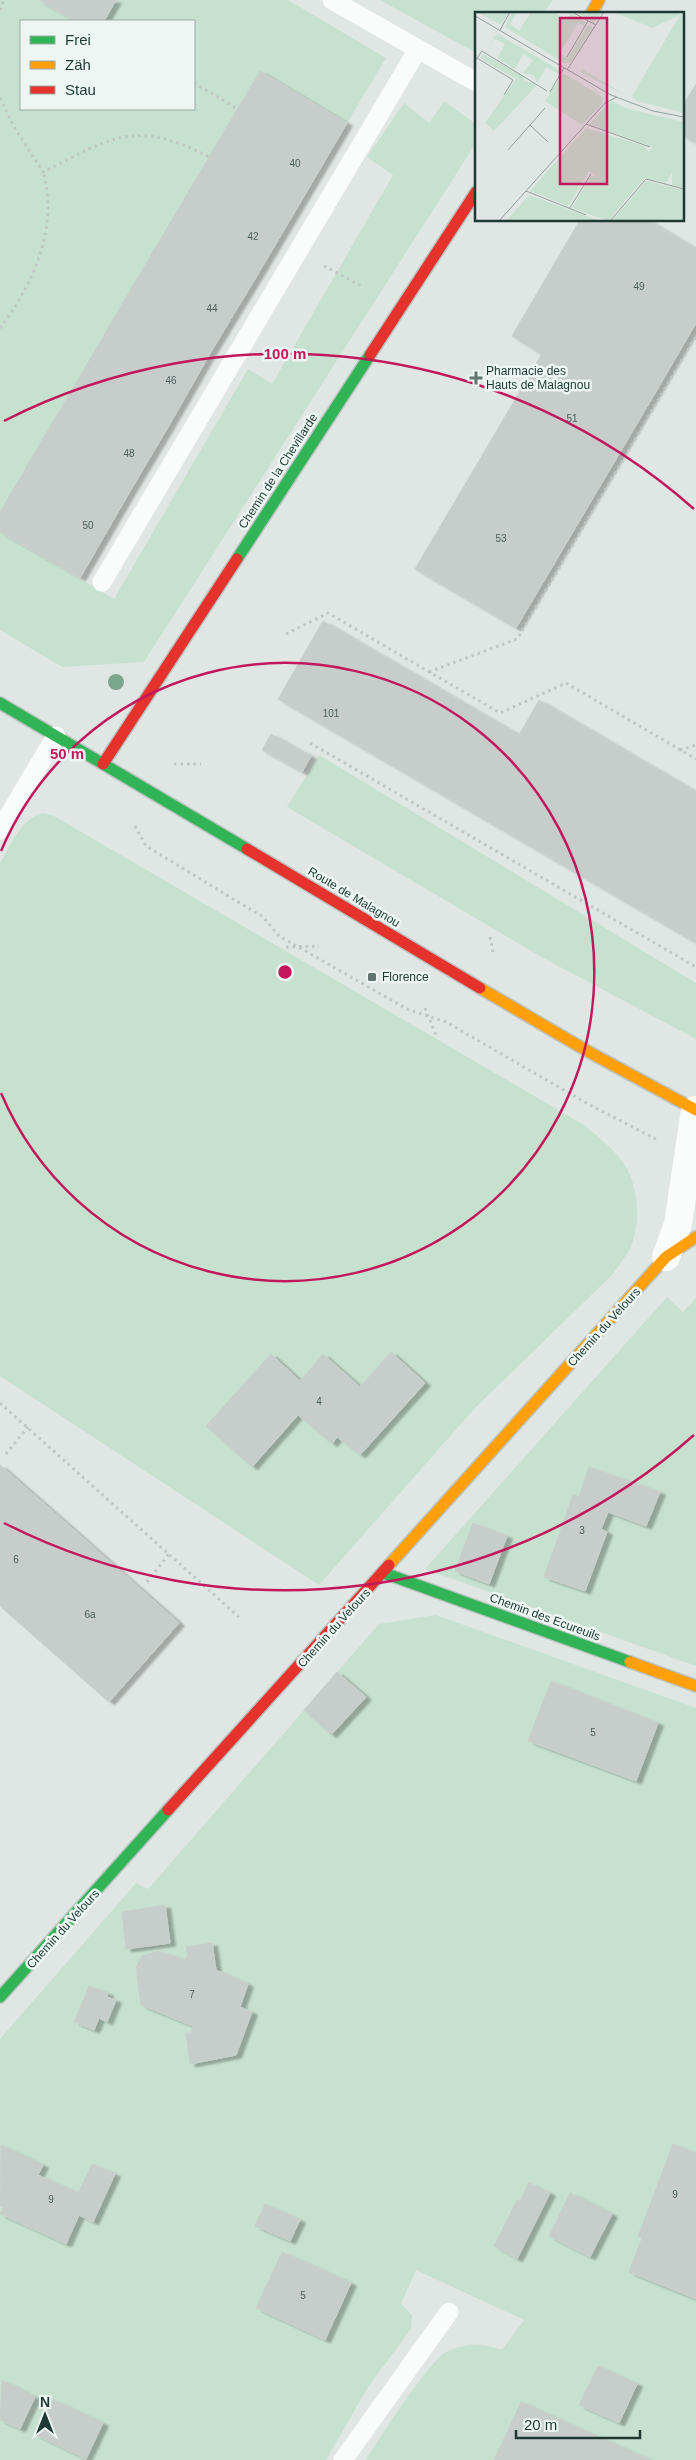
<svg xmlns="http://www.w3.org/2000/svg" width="696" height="2460" viewBox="0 0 696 2460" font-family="Helvetica,sans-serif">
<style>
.green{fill:#c7e1d0}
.building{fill:#c7cdcb;stroke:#c9cfcc;filter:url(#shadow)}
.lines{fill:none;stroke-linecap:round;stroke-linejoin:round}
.fast-casing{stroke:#b9c3c0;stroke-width:14}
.slow-casing{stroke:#b9c3c0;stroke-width:14}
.jam-casing{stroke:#b9c3c0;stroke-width:14}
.path{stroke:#bec7c5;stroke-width:3;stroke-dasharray:2.5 4;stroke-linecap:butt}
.lane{stroke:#fafbfb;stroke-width:19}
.street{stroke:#fafbfb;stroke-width:28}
.fast{stroke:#30b455;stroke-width:11}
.slow{stroke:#ff9f0a;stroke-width:11}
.jam{stroke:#e5322d;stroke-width:11}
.tree{fill:#7aa68e}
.ring{fill:none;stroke:#c2185b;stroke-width:2.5}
.poi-dot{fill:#627671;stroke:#edf6f2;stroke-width:2}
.labels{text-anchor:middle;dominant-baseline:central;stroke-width:5;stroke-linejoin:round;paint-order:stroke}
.number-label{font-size:10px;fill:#495f5a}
.poi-label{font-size:12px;fill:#1e3934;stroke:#edf6f2;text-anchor:start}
.street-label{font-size:12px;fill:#1e3934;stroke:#edf6f2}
.inset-road{fill:none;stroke:#92a19d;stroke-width:1}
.view{fill:#c2185b;fill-opacity:0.15;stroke:#c2185b;stroke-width:2.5}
.inset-edge{fill:none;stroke:#1e3934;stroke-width:2.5}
.centre{fill:#c2185b;stroke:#edf6f2;stroke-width:2.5}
.ring-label{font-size:15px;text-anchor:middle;font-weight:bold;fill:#c2185b;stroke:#edf6f2;stroke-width:5;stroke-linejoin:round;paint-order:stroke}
</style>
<defs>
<filter id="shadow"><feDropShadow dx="5.5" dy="3" stdDeviation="1" flood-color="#0004"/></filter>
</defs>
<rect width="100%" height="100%" fill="#e0e6e3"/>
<g class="green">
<path d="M 0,0 L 39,0 L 74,21 L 21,21 L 21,109 L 194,109 L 194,21 L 104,21 L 116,0 L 288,0 L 386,58 L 347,123 L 260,72 L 0,512 Z"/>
<path d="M 380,0 L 553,0 L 543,14 L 476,14 L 476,53 Z"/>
<path d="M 444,101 L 476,124 L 476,143 L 144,662 L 62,667 L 0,630 L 0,532 L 114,599 L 248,369 L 272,384 L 393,175 L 367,157 L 404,103 L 429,123 Z"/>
<path d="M 319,755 L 696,983 L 696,1039 L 545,959 L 287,807 Z"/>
<path d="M 43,813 L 54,816 L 584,1125 C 599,1138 621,1154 629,1173 C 639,1195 640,1227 630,1249 C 625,1258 618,1266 612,1275 L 474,1409 L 319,1585 L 0,1376 L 0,863 C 11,845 21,818 43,813 Z"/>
<path d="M 667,1297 L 683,1312 L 696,1298 L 696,1666 L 425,1569 Z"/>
<path d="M 436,1615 L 696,1708 L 696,2460 L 366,2460 C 376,2443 432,2357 446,2352 C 469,2342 479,2343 502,2350 L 524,2320 L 416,2270 L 401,2304 L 412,2315 L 411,2329 L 368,2387 L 326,2460 L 0,2460 L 0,2039 L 136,1883 L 148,1889 L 379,1624 Z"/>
</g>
<g class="building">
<path d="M 39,0 L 116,0 L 104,21 L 74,21 Z"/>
<path d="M 260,71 L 347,123 L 297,208 L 209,157 Z"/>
<path d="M 696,84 L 696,143 L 682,135 L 682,107 Z"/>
<path d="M 209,157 L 297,208 L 255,279 L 167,228 Z"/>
<path d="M 580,220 L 620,220 L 541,354 L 512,336 Z"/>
<path d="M 620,220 L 648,220 L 696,249 L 696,323 L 658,388 L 557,328 Z"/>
<path d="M 167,228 L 255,279 L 212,350 L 125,299 Z"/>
<path d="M 125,299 L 212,350 L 171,422 L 83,371 Z"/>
<path d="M 557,328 L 658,388 L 587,508 L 486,449 Z"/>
<path d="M 83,371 L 171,422 L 129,493 L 41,442 Z"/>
<path d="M 41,442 L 129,493 L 80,578 L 0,532 L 0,512 Z"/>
<path d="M 486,449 L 587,508 L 516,628 L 415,569 Z"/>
<path d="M 323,621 L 519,735 L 539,700 L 696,792 L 696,943 L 278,699 Z"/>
<path d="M 271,734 L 311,756 L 302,772 L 262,750 Z"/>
<path d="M 391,1352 L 425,1383 L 360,1455 L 337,1437 L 332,1444 L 298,1415 L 252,1467 L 206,1426 L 271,1354 L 300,1381 L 323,1354 L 360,1387 Z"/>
<path d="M 0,1465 L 65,1522 L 0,1596 Z"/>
<path d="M 589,1467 L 660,1492 L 646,1526 L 608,1512 L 601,1529 L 607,1532 L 585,1591 L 544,1577 L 573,1495 L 579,1497 Z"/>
<path d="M 65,1522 L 179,1623 L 109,1702 L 0,1606 L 0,1596 Z"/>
<path d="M 473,1523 L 507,1536 L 489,1584 L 455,1571 Z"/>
<path d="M 337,1672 L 366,1697 L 331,1735 L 304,1710 Z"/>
<path d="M 551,1681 L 658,1723 L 636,1781 L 528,1741 Z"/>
<path d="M 165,1905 L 170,1943 L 126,1949 L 122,1912 Z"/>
<path d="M 212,1943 L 216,1970 L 248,1984 L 240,2007 L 252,2012 L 236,2055 L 190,2064 L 186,2033 L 191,2033 L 193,2026 L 141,2005 L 136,1967 L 142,1956 L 159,1951 L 185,1960 L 188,1955 L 186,1947 Z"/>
<path d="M 89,1986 L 108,1993 L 107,1997 L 116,2000 L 107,2022 L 99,2018 L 94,2030 L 74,2022 Z"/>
<path d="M 673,2144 L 696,2153 L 696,2299 L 629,2272 L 642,2238 L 638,2236 Z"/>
<path d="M 1,2145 L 43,2165 L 38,2175 L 78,2193 L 92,2164 L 115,2174 L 93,2222 L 79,2215 L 66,2244 L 0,2214 L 3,2207 L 0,2206 Z"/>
<path d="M 529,2183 L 550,2193 L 540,2213 L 519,2202 Z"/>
<path d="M 570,2193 L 612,2214 L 590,2257 L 549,2236 Z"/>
<path d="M 517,2200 L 540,2213 L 517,2259 L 494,2246 Z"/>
<path d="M 265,2204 L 300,2220 L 290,2241 L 255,2226 Z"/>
<path d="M 282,2252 L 351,2283 L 325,2340 L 256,2308 Z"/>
<path d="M 598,2366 L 637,2384 L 619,2423 L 579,2405 Z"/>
<path d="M 2,2380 L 35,2397 L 20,2429 L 0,2420 Z"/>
<path d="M 53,2400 L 103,2423 L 86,2459 L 36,2435 Z"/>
<path d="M 521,2402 L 650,2460 L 494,2460 Z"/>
</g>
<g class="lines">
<g class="fast-casing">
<g id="fast">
<path d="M 237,559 L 370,355"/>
<path d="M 0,703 L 247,849"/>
<path d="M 384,1573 L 630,1662"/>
<path d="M 0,1997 L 168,1810"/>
</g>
</g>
<g class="slow-casing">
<g id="slow">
<path d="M 591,14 L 599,0"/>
<path d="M 480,988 L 589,1052 L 696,1110"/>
<path d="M 389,1565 L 666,1257 L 696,1237"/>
<path d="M 630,1662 L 696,1686"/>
</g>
</g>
<g class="jam-casing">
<g id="jam">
<path d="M 370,355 L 476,192"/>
<path d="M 103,764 L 237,559"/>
<path d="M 247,849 L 480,988"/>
<path d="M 168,1810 L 389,1565"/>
</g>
</g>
<g class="path">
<path d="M 0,10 L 4,0"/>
<path d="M 194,83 L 238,109"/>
<path d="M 0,98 L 14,127 L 43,172 C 111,138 135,118 209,157"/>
<path d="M 324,266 L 361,286"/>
<path d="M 0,328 C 33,285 59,227 43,172"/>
<path d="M 286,634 L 328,613 L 500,713 L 566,683 L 696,759"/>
<path d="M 429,672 L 517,639 L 696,336"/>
<path d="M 310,743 L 696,967"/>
<path d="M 680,750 L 696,745"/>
<path d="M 174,764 L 201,764"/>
<path d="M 135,826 L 146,846 L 263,917 L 279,936 L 407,1009 L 446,1022 L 588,1104 L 656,1139"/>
<path d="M 490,937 L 493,952"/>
<path d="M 286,947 L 319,946"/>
<path d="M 425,1008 L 436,1035"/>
<path d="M 0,1403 L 240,1618"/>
<path d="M 6,1454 L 28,1427"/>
<path d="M 147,1582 L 169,1554"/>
</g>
<g class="lane">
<path d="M 332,0 L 476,82"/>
<path d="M 102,582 L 418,49"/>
<path d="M 0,830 L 56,736"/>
<path d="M 343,2460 L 449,2312"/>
</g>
<path class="street" d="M 666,1257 L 678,1224 L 695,1110"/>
<use href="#fast" class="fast"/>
<use href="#slow" class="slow"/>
<use href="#jam" class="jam"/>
</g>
<circle class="tree" cx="116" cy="682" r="8"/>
<g class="ring">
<path d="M1 851A309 309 0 1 1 1 1093"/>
<path d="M694 1435A618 618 0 0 1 4 1523M4 421A618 618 0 0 1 694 509"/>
</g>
<g class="poi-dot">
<path d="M473.5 370.5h5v5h5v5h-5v5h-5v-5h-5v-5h5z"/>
<rect x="367" y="972" width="10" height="10" rx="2.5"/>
</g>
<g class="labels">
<g class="number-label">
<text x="295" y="163">40</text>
<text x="253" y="236">42</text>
<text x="639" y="286">49</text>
<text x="212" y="308">44</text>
<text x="171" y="380">46</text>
<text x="572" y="418">51</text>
<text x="129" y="453">48</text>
<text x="88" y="525">50</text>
<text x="501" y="538">53</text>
<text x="331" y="713">101</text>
<text x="319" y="1401">4</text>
<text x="582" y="1530">3</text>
<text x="16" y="1559">6</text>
<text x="90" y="1614">6a</text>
<text x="593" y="1732">5</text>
<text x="192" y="1994">7</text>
<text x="675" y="2194">9</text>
<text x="51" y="2199">9</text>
<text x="303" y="2295">5</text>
</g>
<g class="poi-label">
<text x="486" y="371">Pharmacie des<tspan x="486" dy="14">Hauts de Malagnou</tspan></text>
<text x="382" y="977">Florence</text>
</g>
<g class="street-label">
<text transform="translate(278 471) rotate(-57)">Chemin de la Chevillarde</text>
<text transform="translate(354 897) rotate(31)">Route de Malagnou</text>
<text transform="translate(604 1327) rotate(-48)">Chemin du Velours</text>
<text transform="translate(545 1617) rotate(20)">Chemin des Ecureuils</text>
<text transform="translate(334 1628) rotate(-48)">Chemin du Velours</text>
<text transform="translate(63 1929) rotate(-48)">Chemin du Velours</text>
</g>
</g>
<g transform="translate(475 12)">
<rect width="209" height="209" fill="#e0e6e3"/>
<path d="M 2,0 L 34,0 L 26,13 ZM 37,0 L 42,0 L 35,12 L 44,19 L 56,0 L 78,0 L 92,8 L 96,1 L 111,10 L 109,14 L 103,11 L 85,41 L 93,46 L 113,13 L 118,15 L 95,51 L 89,51 L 30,15 ZM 101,0 L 123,1 L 127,0 L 119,11 ZM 139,0 L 202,0 L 206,3 L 209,0 L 209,101 L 162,89 L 157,84 L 205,3 L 177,16 ZM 23,22 L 84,58 L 85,63 L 71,55 L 62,71 L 59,64 L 48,61 L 58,48 L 48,42 L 40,57 L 22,46 L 30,32 L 19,27 L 11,39 L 20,24 ZM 8,42 L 50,65 L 48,68 L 62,73 L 19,119 L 10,111 L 41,67 L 5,46 ZM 107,57 L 137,75 L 150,83 L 105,60 ZM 88,61 L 128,85 L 127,92 L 107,113 L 70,89 ZM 137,89 L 153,97 L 209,110 L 209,176 L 197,173 L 197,160 L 191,171 L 170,166 L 133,209 L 97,196 L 115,165 L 120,163 L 114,159 L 93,194 L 55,179 L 111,116 L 169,134 L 174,140 L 177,135 L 114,112 ZM 171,169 L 209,178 L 209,209 L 137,208 ZM 54,183 L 111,204 L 127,209 L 31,209 Z" fill="#c7e1d0"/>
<path class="inset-road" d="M 97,0 L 121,13M 0,4 L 136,83 L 178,99 L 209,105M 25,18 L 35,0M 92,45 L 113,9M 2,46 L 38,68 L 29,83M 0,49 L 7,39 L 72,79M 92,58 L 129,0M 75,80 L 89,56M 111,112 L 175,135M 55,113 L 73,130M 33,138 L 70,96M 51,179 L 111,203M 94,197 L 116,162M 24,209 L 130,91 L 142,85M 135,209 L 171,167 L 209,177"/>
<path class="view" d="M 85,6 L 132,6 L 132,172 L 85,172 Z"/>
<rect width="209" height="209" class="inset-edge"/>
</g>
<circle cx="285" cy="972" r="8" class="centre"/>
<g class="ring-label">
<text x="285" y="359">100 m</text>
<text x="67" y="759">50 m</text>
</g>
<rect x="20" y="20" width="175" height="90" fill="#edf6f2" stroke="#9aaaa6"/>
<rect x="30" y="36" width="25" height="8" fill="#30b455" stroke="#9aaaa6"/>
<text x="65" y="45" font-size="15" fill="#1e3934">Frei</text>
<rect x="30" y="61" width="25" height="8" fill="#ff9f0a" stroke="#9aaaa6"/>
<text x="65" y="70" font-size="15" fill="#1e3934">Zäh</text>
<rect x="30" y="86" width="25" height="8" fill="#e5322d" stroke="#9aaaa6"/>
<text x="65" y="95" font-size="15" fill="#1e3934">Stau</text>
<g transform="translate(45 2415)" stroke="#edf6f2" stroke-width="4" paint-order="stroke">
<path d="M0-4L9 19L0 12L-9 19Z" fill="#1e3934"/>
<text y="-8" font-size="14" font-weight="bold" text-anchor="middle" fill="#1e3934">N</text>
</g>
<path d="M516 2430v8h124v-8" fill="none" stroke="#1e3934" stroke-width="2.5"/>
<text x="524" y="2430" font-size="15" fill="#1e3934" stroke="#edf6f2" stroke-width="4" paint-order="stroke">20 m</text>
</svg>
